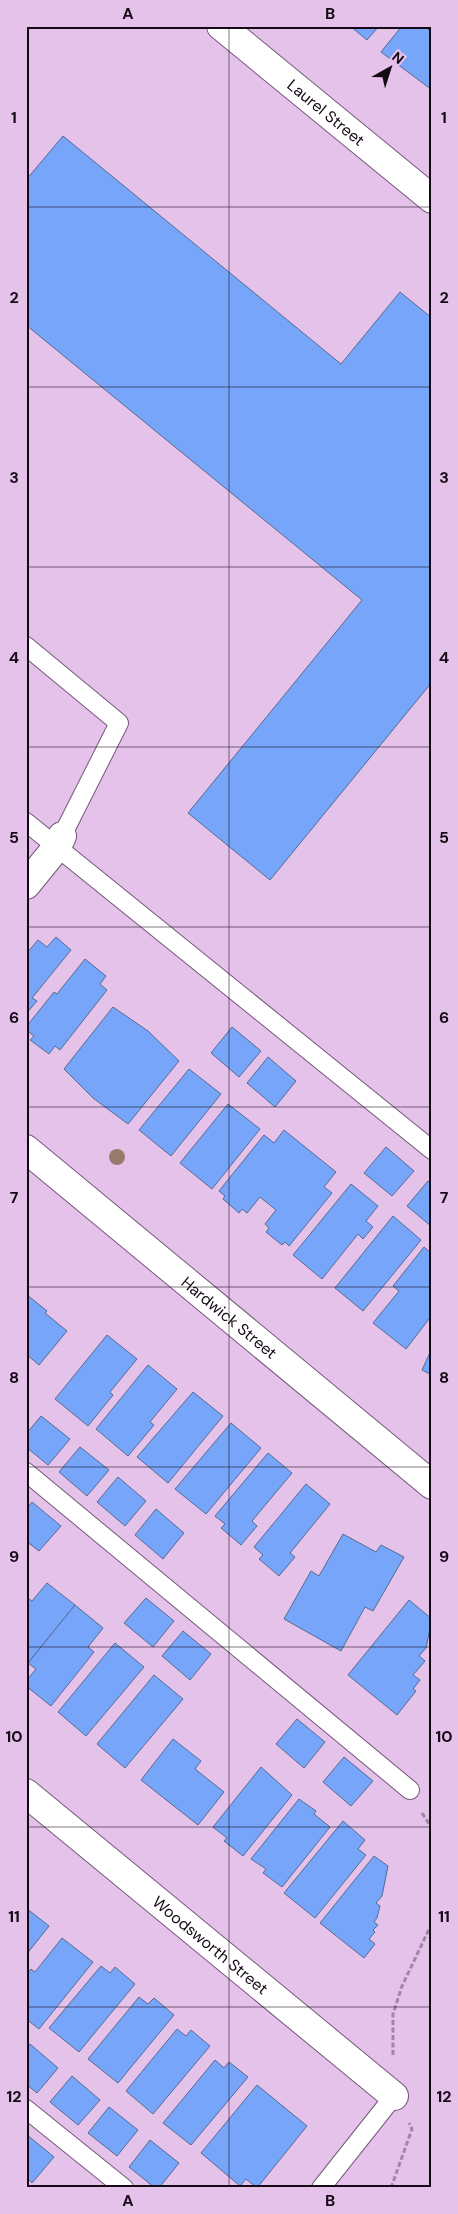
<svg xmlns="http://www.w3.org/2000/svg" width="458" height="2214" viewBox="0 0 458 2214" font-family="'DM Sans',sans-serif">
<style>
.building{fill:#77a5fa;stroke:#566b91}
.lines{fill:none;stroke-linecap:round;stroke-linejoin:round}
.service-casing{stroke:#76587b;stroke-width:20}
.minor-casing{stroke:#76587b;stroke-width:30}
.path{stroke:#a186a5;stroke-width:3;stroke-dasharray:5 2.5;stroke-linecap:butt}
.service{stroke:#fff;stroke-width:18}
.minor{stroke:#fff;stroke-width:28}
.tree{fill:#997a6a}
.grid{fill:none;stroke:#160a17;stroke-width:1;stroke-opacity:0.55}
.labels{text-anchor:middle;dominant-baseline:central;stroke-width:5;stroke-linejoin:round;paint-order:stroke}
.street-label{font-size:16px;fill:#160a17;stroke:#e5c2ea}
.neatline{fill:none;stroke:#160a17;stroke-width:2}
.grid-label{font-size:16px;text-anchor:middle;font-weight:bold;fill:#160a17}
</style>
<rect width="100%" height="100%" fill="#e5c2ea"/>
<g class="building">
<path d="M 350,26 L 379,26 L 367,40 Z"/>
<path d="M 402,26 L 424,26 L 432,32 L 432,90 L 381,52 Z"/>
<path d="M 63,136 L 341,364 L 400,292 L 432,318 L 432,682 L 270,880 L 188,813 L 362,600 L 26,325 L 26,180 Z"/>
<path d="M 56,937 L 71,950 L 32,998 L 37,1001 L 26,1014 L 26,954 L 38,940 L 47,947 Z"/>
<path d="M 85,959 L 106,976 L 100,984 L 107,990 L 60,1050 L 55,1046 L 49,1054 L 30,1040 L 34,1036 L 26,1030 L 26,1027 L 54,992 L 57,994 Z"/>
<path d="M 113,1007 L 148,1031 L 179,1061 L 128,1124 L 93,1098 L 64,1069 Z"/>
<path d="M 232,1027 L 261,1051 L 239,1077 L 211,1053 Z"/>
<path d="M 268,1057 L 296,1081 L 275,1107 L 247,1083 Z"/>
<path d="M 189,1069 L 221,1094 L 171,1156 L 139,1130 Z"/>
<path d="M 228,1104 L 260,1129 L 212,1189 L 180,1163 Z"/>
<path d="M 284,1130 L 336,1172 L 324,1187 L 332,1193 L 289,1246 L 285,1242 L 282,1245 L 266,1232 L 269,1228 L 265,1224 L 276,1210 L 260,1197 L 247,1213 L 242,1209 L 239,1213 L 223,1199 L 225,1196 L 219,1191 L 264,1135 L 274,1143 Z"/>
<path d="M 386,1147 L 414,1171 L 392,1196 L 364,1173 Z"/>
<path d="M 428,1181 L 432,1183 L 432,1227 L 407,1206 Z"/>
<path d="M 351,1184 L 378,1206 L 366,1221 L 373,1227 L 363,1239 L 358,1234 L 322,1279 L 293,1255 Z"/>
<path d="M 393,1216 L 421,1240 L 363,1311 L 335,1288 Z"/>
<path d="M 424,1247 L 432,1254 L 432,1305 L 430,1307 L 432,1309 L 432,1315 L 406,1349 L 373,1323 L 399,1291 L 393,1286 Z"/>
<path d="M 26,1294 L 47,1311 L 45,1313 L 67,1331 L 39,1365 L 26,1354 Z"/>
<path d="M 107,1335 L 137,1359 L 110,1392 L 113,1395 L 88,1426 L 55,1399 Z"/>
<path d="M 432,1348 L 432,1375 L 422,1370 Z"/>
<path d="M 148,1365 L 177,1389 L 150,1422 L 154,1425 L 128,1456 L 96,1429 Z"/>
<path d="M 193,1392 L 223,1416 L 168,1483 L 137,1457 Z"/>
<path d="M 41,1416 L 70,1439 L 48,1465 L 26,1447 L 26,1434 Z"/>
<path d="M 231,1423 L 261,1448 L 206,1514 L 175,1489 Z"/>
<path d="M 80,1447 L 109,1470 L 87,1496 L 59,1472 Z"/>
<path d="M 268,1453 L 292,1473 L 252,1521 L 257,1526 L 241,1545 L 221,1528 L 225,1524 L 215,1516 Z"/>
<path d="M 118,1477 L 146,1501 L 125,1526 L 97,1502 Z"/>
<path d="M 306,1484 L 330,1504 L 290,1553 L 295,1557 L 279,1576 L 259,1559 L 263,1555 L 254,1547 Z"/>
<path d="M 32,1502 L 61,1526 L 39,1551 L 26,1541 L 26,1509 Z"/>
<path d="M 156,1509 L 184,1533 L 163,1559 L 135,1535 Z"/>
<path d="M 343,1534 L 376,1552 L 381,1545 L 404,1557 L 373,1611 L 365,1607 L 341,1651 L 284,1619 L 311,1571 L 319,1576 Z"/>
<path d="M 47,1583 L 75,1605 L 28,1663 L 26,1662 L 26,1597 L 32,1601 Z"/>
<path d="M 146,1598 L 174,1621 L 153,1647 L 124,1623 Z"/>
<path d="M 409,1600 L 432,1619 L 426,1648 L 419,1656 L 425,1661 L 413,1675 L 420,1680 L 413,1689 L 416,1691 L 397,1715 L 348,1675 Z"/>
<path d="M 75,1605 L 103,1628 L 88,1647 L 94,1652 L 51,1706 L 26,1686 L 26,1681 L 36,1669 L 28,1663 Z"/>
<path d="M 183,1631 L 211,1654 L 190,1680 L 162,1656 Z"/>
<path d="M 115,1643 L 144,1667 L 86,1736 L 58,1712 Z"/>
<path d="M 154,1675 L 183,1699 L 125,1768 L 97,1744 Z"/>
<path d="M 297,1719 L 325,1742 L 304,1768 L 276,1744 Z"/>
<path d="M 173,1739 L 201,1761 L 195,1769 L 224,1792 L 198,1825 L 141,1780 Z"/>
<path d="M 344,1757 L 373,1781 L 351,1806 L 323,1782 Z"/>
<path d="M 261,1767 L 292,1795 L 243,1856 L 224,1841 L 227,1838 L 213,1827 Z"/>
<path d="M 299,1799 L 316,1811 L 314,1814 L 330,1827 L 282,1887 L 263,1873 L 266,1869 L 251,1859 Z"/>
<path d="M 343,1821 L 365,1840 L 358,1849 L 366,1855 L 315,1918 L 284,1893 Z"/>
<path d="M 374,1856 L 388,1866 L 382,1896 L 376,1903 L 380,1906 L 377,1918 L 374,1922 L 378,1925 L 373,1930 L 375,1932 L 369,1939 L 375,1944 L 364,1958 L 320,1923 Z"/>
<path d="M 26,1908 L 49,1926 L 26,1955 Z"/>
<path d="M 62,1938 L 93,1962 L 39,2029 L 26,2019 L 26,1975 L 31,1969 L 35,1972 Z"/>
<path d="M 101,1966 L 110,1973 L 115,1967 L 135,1984 L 79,2052 L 49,2028 Z"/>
<path d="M 139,1997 L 148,2004 L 154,1998 L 174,2015 L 118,2083 L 88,2059 Z"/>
<path d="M 177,2029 L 186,2036 L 191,2030 L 210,2046 L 153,2114 L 126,2091 Z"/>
<path d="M 30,2044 L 58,2068 L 37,2093 L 26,2084 L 26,2049 Z"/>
<path d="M 215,2060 L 224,2068 L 229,2062 L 248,2077 L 191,2145 L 163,2123 Z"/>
<path d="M 72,2076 L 100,2100 L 78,2125 L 50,2102 Z"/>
<path d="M 257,2085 L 307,2126 L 257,2188 L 246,2179 L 240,2186 L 201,2153 Z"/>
<path d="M 109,2107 L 138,2130 L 117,2156 L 88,2133 Z"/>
<path d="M 26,2134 L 54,2157 L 32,2183 L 26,2177 Z"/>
<path d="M 150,2140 L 179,2163 L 159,2188 L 155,2188 L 129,2167 Z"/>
</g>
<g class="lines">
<g class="service-casing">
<g id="service">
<path d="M 26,646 L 119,723 L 62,836"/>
<path d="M 26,822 L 432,1150"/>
<path d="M 26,1472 L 410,1790"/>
<path d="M 26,2109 L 124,2188"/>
<path d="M 321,2188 L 394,2096"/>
</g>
</g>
<g class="minor-casing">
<g id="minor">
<path id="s1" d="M 221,26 L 432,199"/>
<path d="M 26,885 L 57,847 L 62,836"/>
<path id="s2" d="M 26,1149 L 432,1485"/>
<path id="s3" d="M 26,1793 L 394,2096"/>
</g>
</g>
<g class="path">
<path d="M 422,1813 L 432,1828"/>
<path d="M 393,2055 L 393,2014 L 402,1986 L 432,1923"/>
<path d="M 391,2188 L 412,2129 L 409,2123"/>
</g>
<use href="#service" class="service"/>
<use href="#minor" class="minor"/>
</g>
<circle class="tree" cx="117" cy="1157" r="8"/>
<path class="grid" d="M 229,26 L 229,2188M 26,207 L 432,207M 26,387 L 432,387M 26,567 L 432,567M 26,747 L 432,747M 26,927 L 432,927M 26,1107 L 432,1107M 26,1287 L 432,1287M 26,1467 L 432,1467M 26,1647 L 432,1647M 26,1827 L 432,1827M 26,2007 L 432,2007"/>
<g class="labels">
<g class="street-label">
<text stroke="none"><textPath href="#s1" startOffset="136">Laurel Street</textPath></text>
<text stroke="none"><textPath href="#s2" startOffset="264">Hardwick Street</textPath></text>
<text stroke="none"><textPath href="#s3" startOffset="239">Woodsworth Street</textPath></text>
</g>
</g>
<rect width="458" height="2214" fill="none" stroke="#e5c2ea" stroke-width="55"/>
<g transform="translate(390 68) rotate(39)" stroke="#e5c2ea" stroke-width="4" paint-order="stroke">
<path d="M0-4L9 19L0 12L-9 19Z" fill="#160a17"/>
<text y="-8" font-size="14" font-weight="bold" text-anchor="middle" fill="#160a17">N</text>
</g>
<rect x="28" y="28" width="402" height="2158" class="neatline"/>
<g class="grid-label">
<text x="128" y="19">A</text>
<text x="330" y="19">B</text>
<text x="14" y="123">1</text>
<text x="444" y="123">1</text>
<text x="14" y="303">2</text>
<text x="444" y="303">2</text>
<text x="14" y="483">3</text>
<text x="444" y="483">3</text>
<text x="14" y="663">4</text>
<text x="444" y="663">4</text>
<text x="14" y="843">5</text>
<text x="444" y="843">5</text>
<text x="14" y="1023">6</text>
<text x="444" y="1023">6</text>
<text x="14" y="1203">7</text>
<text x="444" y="1203">7</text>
<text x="14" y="1383">8</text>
<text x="444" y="1383">8</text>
<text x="14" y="1562">9</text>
<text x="444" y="1562">9</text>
<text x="14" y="1742">10</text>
<text x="444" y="1742">10</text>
<text x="14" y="1922">11</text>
<text x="444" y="1922">11</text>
<text x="14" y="2102">12</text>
<text x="444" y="2102">12</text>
<text x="128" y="2206">A</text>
<text x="330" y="2206">B</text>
</g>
</svg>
